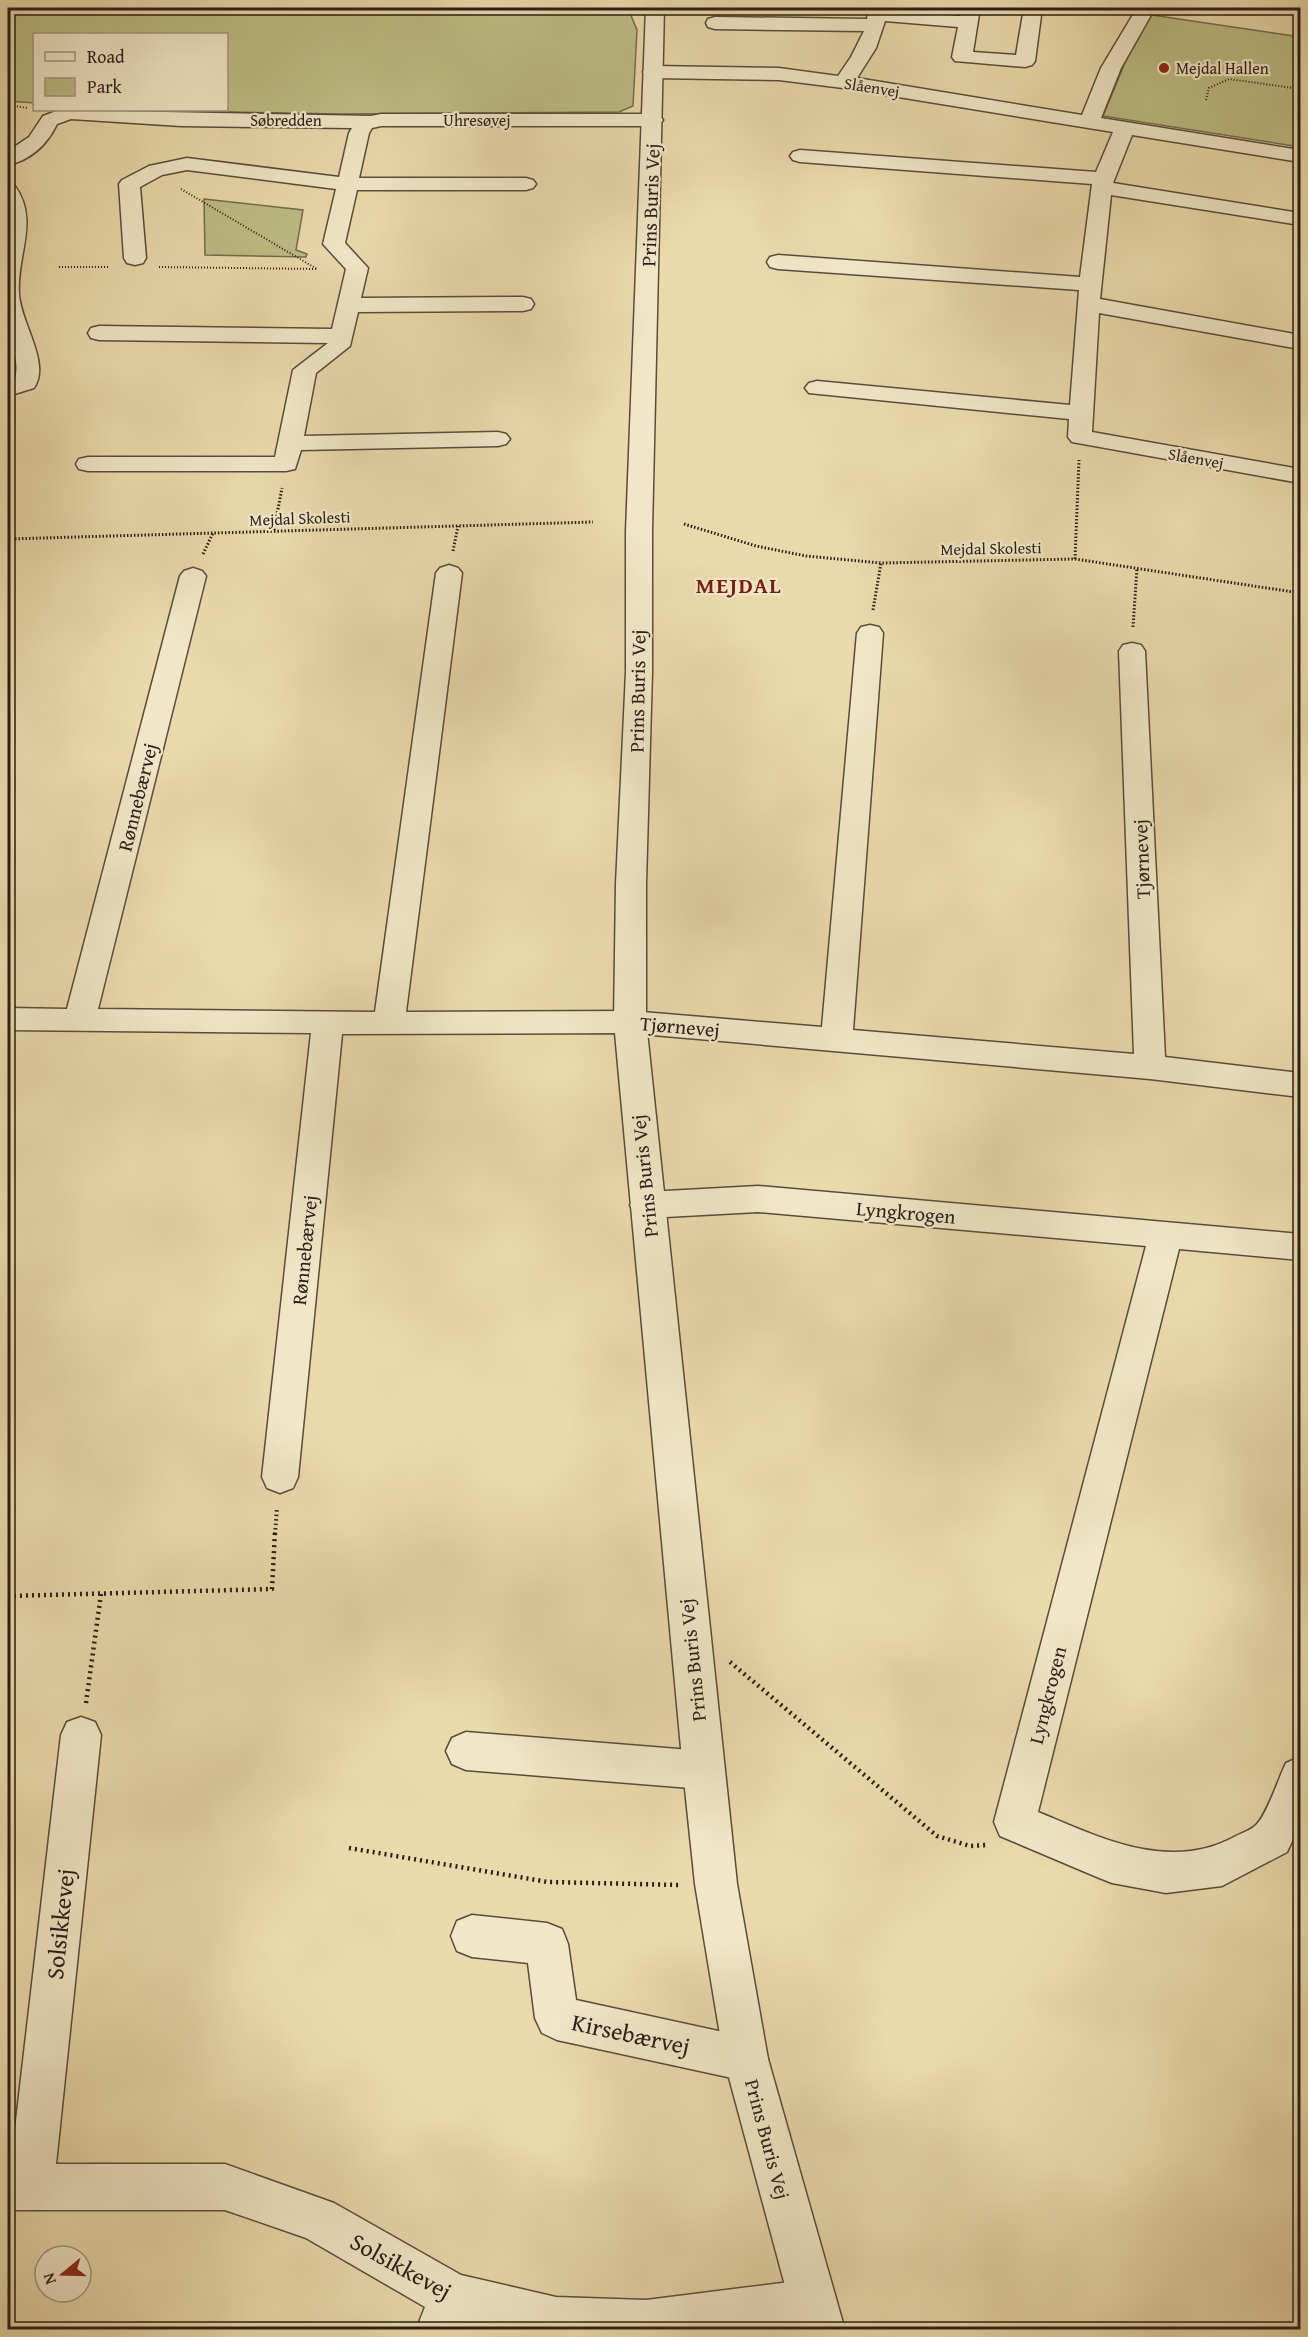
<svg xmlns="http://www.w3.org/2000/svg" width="1308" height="2337" viewBox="0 0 1308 2337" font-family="'Gentium Book Plus',serif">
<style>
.green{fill:#bdbd84;stroke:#736d4e;stroke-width:1.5}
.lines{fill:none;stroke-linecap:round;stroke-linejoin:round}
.minor-casing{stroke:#594c3d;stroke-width:3}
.tertiary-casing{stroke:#594c3d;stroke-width:3}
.path-far3{stroke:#291d18;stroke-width:2;stroke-dasharray:1 2;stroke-linecap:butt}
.path-far2{stroke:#291d18;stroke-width:3;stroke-dasharray:1.5 2;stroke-linecap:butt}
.path-far1{stroke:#291d18;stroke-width:4;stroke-dasharray:1.5 3;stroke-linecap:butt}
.path{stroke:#291d18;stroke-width:4.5;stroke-dasharray:2 4;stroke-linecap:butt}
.minor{fill:#f1e7c8;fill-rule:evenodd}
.tertiary{fill:#f1e7c8;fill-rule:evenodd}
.poi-dot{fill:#8f2418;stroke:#f1e7c8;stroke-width:2}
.labels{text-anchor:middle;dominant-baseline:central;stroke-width:4.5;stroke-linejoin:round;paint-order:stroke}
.far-poi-label{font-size:16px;fill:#291d18;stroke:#f1e7c8;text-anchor:start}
.far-street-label{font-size:16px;fill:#291d18;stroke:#f1e7c8}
.street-label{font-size:20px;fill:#291d18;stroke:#f1e7c8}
.far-district-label{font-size:22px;font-weight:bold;letter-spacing:1.5px;fill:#7a1f14;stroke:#f1e7c8}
.near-street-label{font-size:24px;fill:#291d18;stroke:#f1e7c8}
</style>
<rect width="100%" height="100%" fill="#eadaab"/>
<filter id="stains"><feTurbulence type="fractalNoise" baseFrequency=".00333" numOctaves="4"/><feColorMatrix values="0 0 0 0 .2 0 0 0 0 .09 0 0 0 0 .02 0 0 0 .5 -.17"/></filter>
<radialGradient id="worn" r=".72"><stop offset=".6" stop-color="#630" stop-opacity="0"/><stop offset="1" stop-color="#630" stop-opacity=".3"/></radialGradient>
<g class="green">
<path d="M 8,8 L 628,8 L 637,30 L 633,106 L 619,112 L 342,114 L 120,110 L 226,110 L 226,34 L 34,34 L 34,103 L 8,101 Z"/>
<path d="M 1145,14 L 1300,37 L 1300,147 L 1103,116 Z"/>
<path d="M 204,199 L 303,210 L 296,250 L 307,254 L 306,257 L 205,255 Z"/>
</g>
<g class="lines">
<g class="minor-casing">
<g id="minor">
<path d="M 869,8 L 887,8 L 887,10 L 960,16 L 962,8 L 980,8 L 973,52 L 1016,55 L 1024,8 L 1042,8 L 1035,61 L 1032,65 L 1025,67 L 955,61 L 952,57 L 958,27 L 885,21 L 876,48 L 857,78 L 1082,115 L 1101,68 L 1137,8 L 1155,8 L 1121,68 L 1101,118 L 1300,150 L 1300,162 L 1132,135 L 1113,183 L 1300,213 L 1300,225 L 1111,195 L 1100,299 L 1300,335 L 1300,349 L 1099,313 L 1092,432 L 1300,469 L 1300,483 L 1072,442 L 1068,437 L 1069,419 L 809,393 L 805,388 L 809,383 L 817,381 L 1070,405 L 1079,290 L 778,269 L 770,267 L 767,262 L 770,257 L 778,255 L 1080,277 L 1092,184 L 800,162 L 793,160 L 790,156 L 793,152 L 800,150 L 1096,172 L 1113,132 L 843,88 L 779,80 L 653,78 L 646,76 L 643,72 L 646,68 L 653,66 L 779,68 L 838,76 L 851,57 L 864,31 L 715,29 L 708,27 L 706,23 L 708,19 L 715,17 L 867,19 Z"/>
<path d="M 59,110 L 371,116 L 381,114 L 653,114 L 660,116 L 663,120 L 660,124 L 653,126 L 381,126 L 372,128 L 369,133 L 359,178 L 526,178 L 533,180 L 536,184 L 533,188 L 526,190 L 357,190 L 345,243 L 368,268 L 361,298 L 523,297 L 531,299 L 534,304 L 531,309 L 523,311 L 358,312 L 350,346 L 316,373 L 304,436 L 498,432 L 506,434 L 510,439 L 506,444 L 498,446 L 301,450 L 295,469 L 286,471 L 88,471 L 79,469 L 76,464 L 79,459 L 88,457 L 275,457 L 293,370 L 328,343 L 99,340 L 91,338 L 88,333 L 91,328 L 99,326 L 332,329 L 346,269 L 323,244 L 336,189 L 187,170 L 162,175 L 140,187 L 146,258 L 143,263 L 135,265 L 127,263 L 124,258 L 119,184 L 122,180 L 149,166 L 187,158 L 339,177 L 349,133 L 352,128 L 181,126 L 71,119 L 57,124 C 47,145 30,160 8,165 L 8,151 L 29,137 L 43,116 Z"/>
<path d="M 8,184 L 15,186 C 40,221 16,256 19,294 C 21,324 51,363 34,388 L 8,396 L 8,381 L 15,379 C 19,362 14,352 8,337 Z"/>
<path d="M 449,565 L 458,568 L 462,573 L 406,1012 L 630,1011 L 822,1027 L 857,633 L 861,627 L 870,625 L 879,627 L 883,633 L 853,1030 L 1134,1054 L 1119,651 L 1123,645 L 1132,643 L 1141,645 L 1145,651 L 1165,1057 L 1300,1073 L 1300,1097 L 1150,1079 L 630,1033 L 342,1034 L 298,1477 L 293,1488 L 280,1493 L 267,1488 L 262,1477 L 311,1033 L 8,1030 L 8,1008 L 67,1009 L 180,576 L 184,571 L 193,568 L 202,571 L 206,576 L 98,1009 L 375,1012 L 436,573 L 440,568 Z"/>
<path d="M 758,1186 L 1300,1234 L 1300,1260 L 1179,1249 L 1038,1812 C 1101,1838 1170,1873 1236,1836 C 1242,1833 1251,1830 1256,1825 C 1267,1815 1279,1777 1286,1763 L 1300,1757 L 1300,1824 L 1287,1852 L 1222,1886 L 1166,1893 L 1112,1883 L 1097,1877 L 1000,1836 L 994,1822 L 1146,1246 L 758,1212 L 647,1218 L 635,1214 L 630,1205 L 635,1196 L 647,1192 Z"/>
<path d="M 81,1717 L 95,1722 L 101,1735 L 56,2164 L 225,2164 L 334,2203 L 461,2275 L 556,2297 L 646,2300 L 813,2279 L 830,2286 L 837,2303 L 830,2320 L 813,2327 L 790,2330 L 491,2330 L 466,2323 L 463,2330 L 416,2330 L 425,2307 L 306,2238 L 225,2210 L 8,2210 L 8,2164 L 11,2164 L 61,1735 L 67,1722 Z"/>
<path d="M 466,1732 L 703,1751 L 717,1757 L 723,1770 L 717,1783 L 703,1789 L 466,1770 L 452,1764 L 446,1751 L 452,1738 Z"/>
<path d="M 472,1915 L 547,1923 L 562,1929 L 568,1944 L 576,2000 L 746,2037 L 762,2043 L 768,2059 L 762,2075 L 746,2081 L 557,2040 L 542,2033 L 535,2018 L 528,1963 L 472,1957 L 457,1951 L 451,1936 L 457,1921 Z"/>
</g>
</g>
<g class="tertiary-casing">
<path id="tertiary" d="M 646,8 L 664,8 L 652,531 L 652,672 L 646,884 L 646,1022 L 737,1884 L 768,2059 L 845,2330 L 797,2330 L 724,2059 L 695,1884 L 683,1770 L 614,1022 L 616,884 L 626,672 L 626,531 Z"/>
</g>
<g class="path-far3">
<path d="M 1206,100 L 1209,88 L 1229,79 L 1300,89"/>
<path d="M 8,105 L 28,108"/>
<path d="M 181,189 L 317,269"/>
<path d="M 59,267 L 110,267"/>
<path d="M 159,267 L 317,269"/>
</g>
<g class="path-far2">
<path d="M 684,524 L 756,546 L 806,556 L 881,563 L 1075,559 L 1300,593"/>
<path d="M 274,530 L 282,488"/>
<path d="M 8,539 L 593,522"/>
<path d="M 453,551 L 458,526"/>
<path d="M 203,554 L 213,533"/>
<path d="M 1075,559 L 1079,460"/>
<path d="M 873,610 L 881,563"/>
<path d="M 1133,627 L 1137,568"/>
</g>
<path class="path-far1" d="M 275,1534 L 277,1508"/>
<g class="path">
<path d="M 8,1596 L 272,1589 L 275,1532"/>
<path d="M 730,1662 L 937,1836 L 970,1846 L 987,1845"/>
<path d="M 86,1703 L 101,1594"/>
<path d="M 349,1848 L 548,1882 L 680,1885"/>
</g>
<use href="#minor" class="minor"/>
<use href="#tertiary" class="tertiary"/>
</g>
<circle class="poi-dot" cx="1164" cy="68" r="6"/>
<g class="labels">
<g class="far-poi-label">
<text x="1176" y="68">Mejdal Hallen</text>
</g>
<g class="far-street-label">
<text transform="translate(872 87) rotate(9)">Slåenvej</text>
<text x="286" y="120">Søbredden</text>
<text x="477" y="120">Uhresøvej</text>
<text transform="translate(1196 458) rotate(10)">Slåenvej</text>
<text transform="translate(300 518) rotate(-2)">Mejdal Skolesti</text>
<text transform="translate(991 548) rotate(-1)">Mejdal Skolesti</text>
</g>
<g class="street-label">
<text transform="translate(650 205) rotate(-88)">Prins Buris Vej</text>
<text transform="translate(637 691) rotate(-89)">Prins Buris Vej</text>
<text transform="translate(137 797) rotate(-76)">Rønnebærvej</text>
<text transform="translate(1141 859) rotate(-92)">Tjørnevej</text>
<text transform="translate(680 1026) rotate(5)">Tjørnevej</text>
<text transform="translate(644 1176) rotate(-96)">Prins Buris Vej</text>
<text transform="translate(906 1212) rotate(5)">Lyngkrogen</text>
<text transform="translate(304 1250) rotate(-84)">Rønnebærvej</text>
<text transform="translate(692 1660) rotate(-96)">Prins Buris Vej</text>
<text transform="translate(1047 1695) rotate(-76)">Lyngkrogen</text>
<text transform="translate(768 2139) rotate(75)">Prins Buris Vej</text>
</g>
<g class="far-district-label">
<text x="739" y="585">MEJDAL</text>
</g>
<g class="near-street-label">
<text transform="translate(60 1924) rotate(-84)">Solsikkevej</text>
<text transform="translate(631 2034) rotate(12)">Kirsebærvej</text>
<text transform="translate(401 2266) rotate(29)">Solsikkevej</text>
</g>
</g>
<rect width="1308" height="2337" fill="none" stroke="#eadaab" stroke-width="30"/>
<rect x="9" y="9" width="1290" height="2319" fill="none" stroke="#291d18" stroke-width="3"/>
<rect x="15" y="15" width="1278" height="2307" fill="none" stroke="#291d18" stroke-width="1.5"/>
<rect x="33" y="33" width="195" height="78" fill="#f1e7c8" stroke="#a19682" stroke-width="1.5"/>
<rect x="45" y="52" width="30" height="9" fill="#f1e7c8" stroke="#a19682" stroke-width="1.5"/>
<text x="87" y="63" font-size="18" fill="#291d18">Road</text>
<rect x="45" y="78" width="30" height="18" fill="#bdbd84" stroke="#a19682" stroke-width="1.5"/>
<text x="87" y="93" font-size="18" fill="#291d18">Park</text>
<g transform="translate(63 2274) rotate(251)"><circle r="28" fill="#f1e7c8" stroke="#a19682" stroke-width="1.5"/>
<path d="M0-4.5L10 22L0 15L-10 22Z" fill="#8f2418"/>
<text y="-9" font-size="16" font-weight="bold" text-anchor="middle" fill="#291d18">N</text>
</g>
<rect width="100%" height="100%" filter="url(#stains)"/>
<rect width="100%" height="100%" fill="url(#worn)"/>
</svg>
